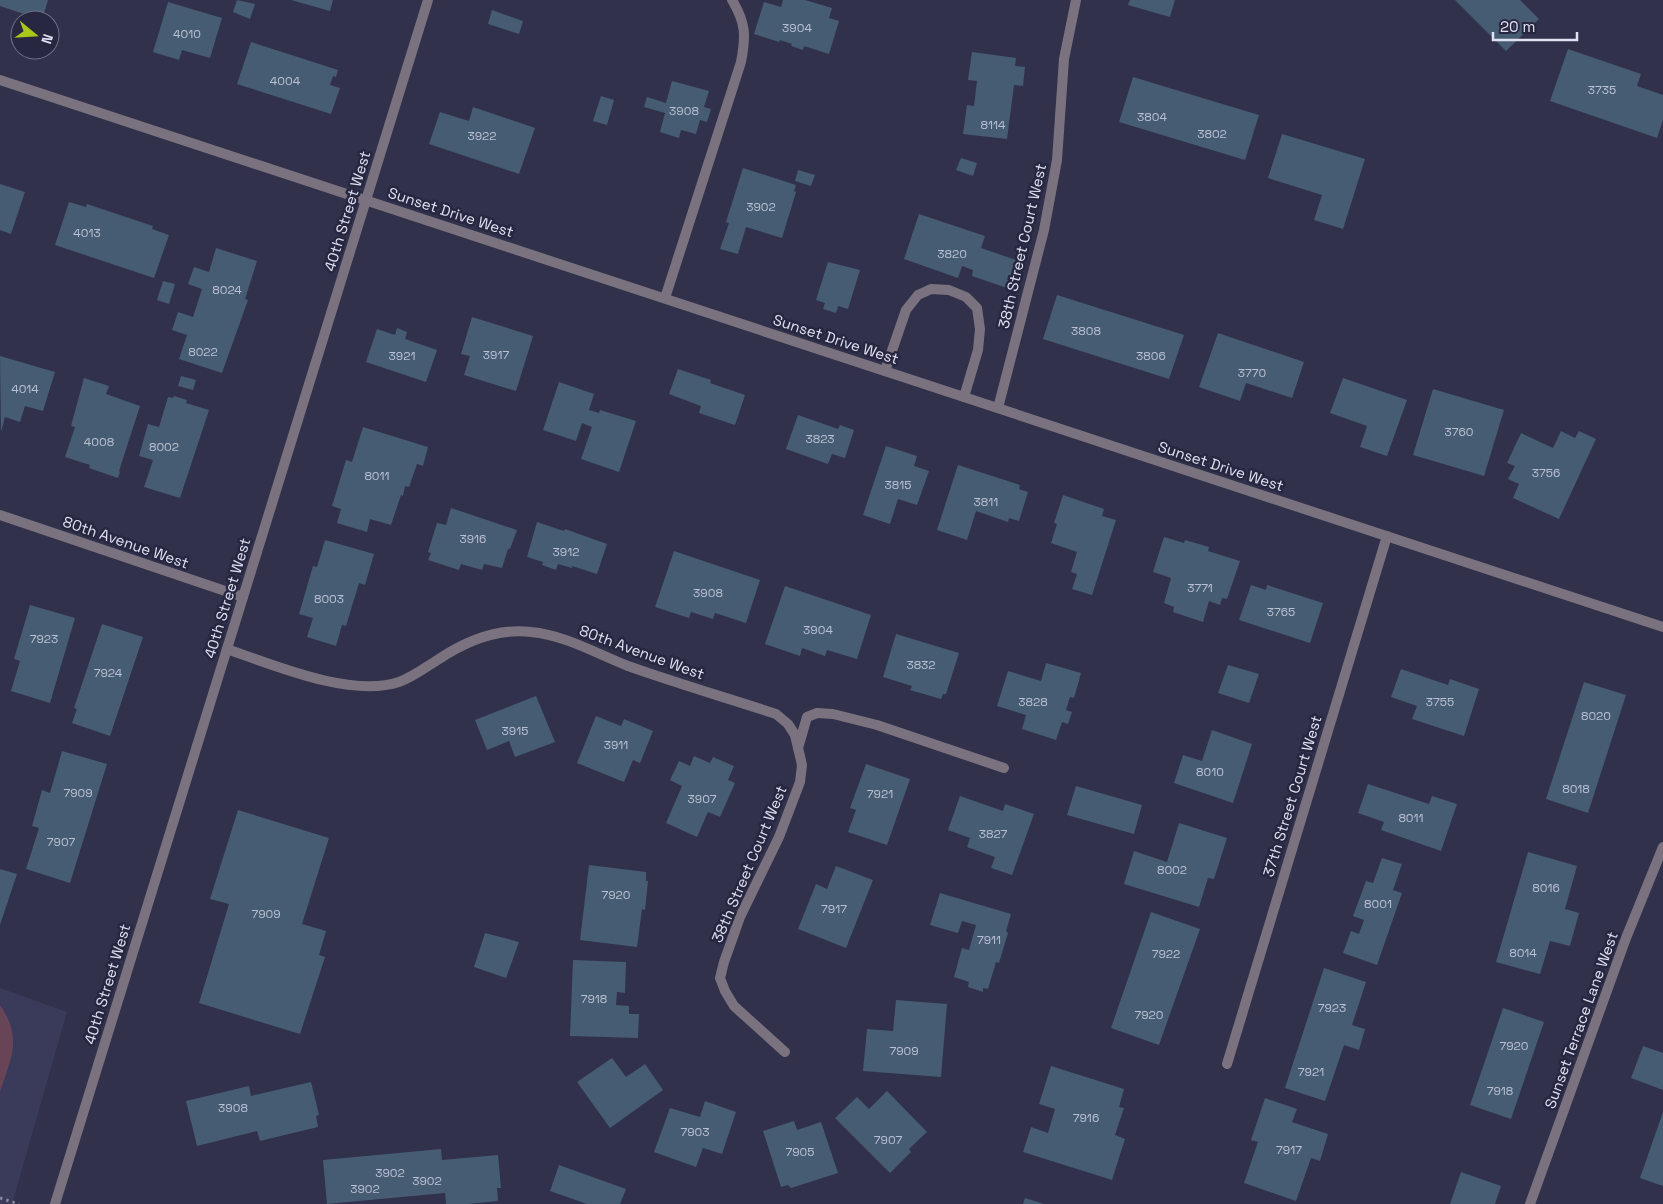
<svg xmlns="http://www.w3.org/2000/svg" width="1663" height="1204" viewBox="0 0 1663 1204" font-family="'Space Grotesk',sans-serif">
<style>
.built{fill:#3a3a5b}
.green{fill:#684556}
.building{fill:#465c73}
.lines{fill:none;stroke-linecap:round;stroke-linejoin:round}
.path{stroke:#87879d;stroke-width:3;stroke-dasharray:2.5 4;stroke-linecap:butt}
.service{stroke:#7a727e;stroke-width:10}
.minor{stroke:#7a727e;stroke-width:10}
.tertiary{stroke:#7a727e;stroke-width:10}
.labels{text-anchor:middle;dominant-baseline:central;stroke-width:5;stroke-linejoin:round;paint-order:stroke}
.number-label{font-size:12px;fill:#bac0d2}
.street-label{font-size:15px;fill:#e0e1f2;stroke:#272741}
</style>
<rect width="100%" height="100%" fill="#31314b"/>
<path class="built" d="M 0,988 L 67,1012 L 12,1204 L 0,1204 Z"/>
<path class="green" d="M 0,1005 C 23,1039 11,1057 0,1092 Z"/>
<g class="building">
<path d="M 0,0 L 48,0 L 42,20 L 0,6 Z"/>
<path d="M 237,0 L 255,4 L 250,19 L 233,12 Z"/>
<path d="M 291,0 L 333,0 L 330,11 Z"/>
<path d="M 783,0 L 805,0 L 832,8 L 829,18 L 839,21 L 829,54 L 804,46 L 803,50 L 791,46 L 792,44 L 780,40 L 779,42 L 754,34 L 764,2 L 781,7 Z"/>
<path d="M 1130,0 L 1175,0 L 1170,17 L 1128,5 Z"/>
<path d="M 1455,0 L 1520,0 L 1539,19 L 1506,51 Z"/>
<path d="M 168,2 L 222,18 L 210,58 L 182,50 L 179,60 L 153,52 Z"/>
<path d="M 492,10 L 523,21 L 519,34 L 488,24 Z"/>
<path d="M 251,42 L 338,70 L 336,77 L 333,76 L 330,85 L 340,88 L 331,114 L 237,84 Z"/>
<path d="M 1568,49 L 1641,74 L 1637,86 L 1663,95 L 1663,120 L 1657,138 L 1550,101 Z"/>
<path d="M 972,52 L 1016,58 L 1015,66 L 1025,67 L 1023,86 L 1014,85 L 1007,139 L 963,134 L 967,105 L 974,106 L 977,81 L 968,80 Z"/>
<path d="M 1133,77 L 1259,115 L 1245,160 L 1119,122 Z"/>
<path d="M 672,81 L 709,91 L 704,107 L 711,109 L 707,122 L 700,120 L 696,134 L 681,130 L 679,138 L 660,132 L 665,113 L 644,107 L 647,97 L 666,103 Z"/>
<path d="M 601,96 L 614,100 L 607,125 L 593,121 Z"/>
<path d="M 473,107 L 535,128 L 519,174 L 429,144 L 440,112 L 469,121 Z"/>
<path d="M 1282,134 L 1365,159 L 1343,229 L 1314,220 L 1322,195 L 1268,178 Z"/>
<path d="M 961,158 L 977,163 L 973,176 L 956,170 Z"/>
<path d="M 743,168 L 796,185 L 794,191 L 796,192 L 782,238 L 746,227 L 738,254 L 720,249 L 729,223 L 726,222 Z"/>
<path d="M 798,170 L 815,175 L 811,186 L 795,181 Z"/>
<path d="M 0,184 L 25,192 L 11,234 L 0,230 Z"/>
<path d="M 69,202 L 86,207 L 87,204 L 153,226 L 152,229 L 169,235 L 154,278 L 55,245 Z"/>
<path d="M 919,214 L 985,236 L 981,248 L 1016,260 L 1007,288 L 972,276 L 973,270 L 962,266 L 958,278 L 904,259 Z"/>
<path d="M 216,248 L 257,261 L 245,299 L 248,300 L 222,373 L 179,359 L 187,335 L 172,330 L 178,312 L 193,317 L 202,289 L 188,284 L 194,267 L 209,272 Z"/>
<path d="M 828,262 L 860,270 L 848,309 L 838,306 L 836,313 L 823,309 L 825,303 L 816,300 Z"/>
<path d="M 163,281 L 175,284 L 169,304 L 157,300 Z"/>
<path d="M 1057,295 L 1184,335 L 1169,379 L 1043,339 Z"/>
<path d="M 472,317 L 533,336 L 516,391 L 464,375 L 470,356 L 461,354 Z"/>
<path d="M 397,328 L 407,332 L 405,339 L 437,350 L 426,382 L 366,362 L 377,329 L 395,335 Z"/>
<path d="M 1218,333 L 1304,362 L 1292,398 L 1246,383 L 1240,401 L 1199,387 Z"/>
<path d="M 0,356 L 55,372 L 43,411 L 25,406 L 20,422 L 5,417 L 1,432 Z"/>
<path d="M 678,369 L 711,380 L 710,383 L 745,395 L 735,425 L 699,413 L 701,406 L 669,394 Z"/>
<path d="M 181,376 L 196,380 L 193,390 L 178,386 Z"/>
<path d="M 84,378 L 109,386 L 106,394 L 140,406 L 119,471 L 120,472 L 118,478 L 89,468 L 90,465 L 65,457 L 75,427 L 71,426 Z"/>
<path d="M 1343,378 L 1407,400 L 1387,456 L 1360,447 L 1367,426 L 1330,413 Z"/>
<path d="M 559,382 L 594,394 L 589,410 L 599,413 L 600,410 L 636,421 L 619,472 L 581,459 L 592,427 L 582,423 L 576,441 L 543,430 Z"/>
<path d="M 1433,389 L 1504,410 L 1484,476 L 1413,455 Z"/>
<path d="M 174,396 L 187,400 L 186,403 L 209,410 L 180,498 L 144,487 L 153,460 L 139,456 L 148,424 L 159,427 L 168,397 L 173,398 Z"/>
<path d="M 798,415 L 838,429 L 840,425 L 854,430 L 845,458 L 832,454 L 828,464 L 786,449 Z"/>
<path d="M 363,427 L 428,447 L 423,466 L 417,464 L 409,487 L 405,486 L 403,496 L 401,495 L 391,525 L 370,519 L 367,532 L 337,523 L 341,509 L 332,506 L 346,460 L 352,462 Z"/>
<path d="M 1561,431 L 1575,438 L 1579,431 L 1596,439 L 1559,519 L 1513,498 L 1519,484 L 1508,479 L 1515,466 L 1507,463 L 1521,433 L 1553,448 Z"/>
<path d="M 886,446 L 917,456 L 914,466 L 929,471 L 917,505 L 898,499 L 890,524 L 863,515 Z"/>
<path d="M 958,465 L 1020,485 L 1019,489 L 1028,492 L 1019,521 L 1009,518 L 1008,522 L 976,511 L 967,540 L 937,530 Z"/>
<path d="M 1063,495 L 1104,509 L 1102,516 L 1116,520 L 1092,595 L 1072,589 L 1077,574 L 1071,572 L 1077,552 L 1051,543 L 1057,524 L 1054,523 Z"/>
<path d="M 451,508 L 517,530 L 510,549 L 508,549 L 502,568 L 484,564 L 482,570 L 461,564 L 459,570 L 428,560 L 431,553 L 428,552 L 437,523 L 446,525 Z"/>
<path d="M 537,522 L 564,531 L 565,529 L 607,544 L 597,574 L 572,566 L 572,568 L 558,564 L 556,570 L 542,565 L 543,562 L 527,557 Z"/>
<path d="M 1164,537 L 1184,543 L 1185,540 L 1209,547 L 1208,551 L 1240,561 L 1227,599 L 1222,598 L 1220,605 L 1209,601 L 1203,622 L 1173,612 L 1174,607 L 1164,603 L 1171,578 L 1153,572 Z"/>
<path d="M 325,540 L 374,554 L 365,585 L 359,583 L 346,626 L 342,625 L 336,646 L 307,637 L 313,618 L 299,614 L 313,566 L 317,567 Z"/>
<path d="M 674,551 L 760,580 L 746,623 L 715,613 L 713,619 L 691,612 L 689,618 L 655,607 Z"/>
<path d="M 1251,585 L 1266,590 L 1267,585 L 1323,603 L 1310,643 L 1239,620 Z"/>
<path d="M 785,586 L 871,615 L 857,659 L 827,650 L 825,656 L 802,648 L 800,656 L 765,644 Z"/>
<path d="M 30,605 L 75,618 L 50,703 L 11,691 L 20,661 L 14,659 Z"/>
<path d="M 102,624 L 143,637 L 110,736 L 72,723 L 77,709 L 74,708 Z"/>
<path d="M 896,634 L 959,653 L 946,694 L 943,694 L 941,699 L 910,690 L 912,686 L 883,677 Z"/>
<path d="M 1046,663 L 1081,673 L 1074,698 L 1070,697 L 1066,710 L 1072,712 L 1068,724 L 1062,722 L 1056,740 L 1022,729 L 1026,715 L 997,706 L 1008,671 L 1041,681 Z"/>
<path d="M 1228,665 L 1259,674 L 1249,703 L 1218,693 Z"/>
<path d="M 1401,669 L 1448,685 L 1450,679 L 1479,689 L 1464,736 L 1412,719 L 1417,706 L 1391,697 Z"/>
<path d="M 1584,682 L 1626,695 L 1588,813 L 1546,799 Z"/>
<path d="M 536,696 L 555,742 L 515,757 L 509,741 L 487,750 L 475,720 Z"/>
<path d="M 596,716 L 621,726 L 624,719 L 653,731 L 640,763 L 633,760 L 624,782 L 577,763 Z"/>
<path d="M 1212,730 L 1252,744 L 1233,803 L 1174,783 L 1183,755 L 1202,761 Z"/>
<path d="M 62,751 L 107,764 L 70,883 L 26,869 L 39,828 L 32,826 L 42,790 L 50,793 Z"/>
<path d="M 694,756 L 710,763 L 713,757 L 734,766 L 728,780 L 735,783 L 720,817 L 708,812 L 697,837 L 666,823 L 682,786 L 670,780 L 679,761 L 690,766 Z"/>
<path d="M 866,764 L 910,779 L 887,845 L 848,832 L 856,810 L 850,808 Z"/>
<path d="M 1368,784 L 1429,804 L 1432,796 L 1457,804 L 1441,851 L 1381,830 L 1384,822 L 1358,813 Z"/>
<path d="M 1076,786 L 1142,805 L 1134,834 L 1067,815 Z"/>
<path d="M 960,796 L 1003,811 L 1005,804 L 1034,814 L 1012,875 L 991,868 L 995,857 L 967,847 L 970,838 L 948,830 Z"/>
<path d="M 238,810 L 329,838 L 302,924 L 326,931 L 319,955 L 325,957 L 300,1034 L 199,1003 L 229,904 L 210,899 Z"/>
<path d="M 1179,823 L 1227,838 L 1214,879 L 1208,878 L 1199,907 L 1124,884 L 1134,851 L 1167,862 Z"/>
<path d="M 1528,852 L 1577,866 L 1565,909 L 1579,913 L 1570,946 L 1550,941 L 1540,974 L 1496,962 Z"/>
<path d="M 1382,858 L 1402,864 L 1393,890 L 1402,893 L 1377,965 L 1343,953 L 1351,931 L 1359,934 L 1364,920 L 1353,916 L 1366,881 L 1373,883 Z"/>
<path d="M 589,865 L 646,872 L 646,881 L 648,881 L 645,910 L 642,909 L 637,947 L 580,940 Z"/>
<path d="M 836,866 L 873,880 L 846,948 L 798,929 L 816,884 L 827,889 Z"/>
<path d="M 0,869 L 17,874 L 0,925 Z"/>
<path d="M 940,893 L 1011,914 L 1006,931 L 1008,933 L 999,963 L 996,962 L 988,989 L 983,988 L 983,992 L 968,987 L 969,982 L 954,977 L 962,948 L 969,950 L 976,925 L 962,921 L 958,933 L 930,925 Z"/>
<path d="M 1151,912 L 1200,929 L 1159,1045 L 1111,1028 Z"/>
<path d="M 485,933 L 519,942 L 506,978 L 474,967 Z"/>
<path d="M 573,960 L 626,962 L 625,993 L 617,992 L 616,1005 L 629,1006 L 629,1014 L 639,1014 L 638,1038 L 570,1036 Z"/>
<path d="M 1324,968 L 1366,982 L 1352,1025 L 1365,1029 L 1359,1050 L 1344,1045 L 1325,1101 L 1285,1088 Z"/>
<path d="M 896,1000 L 947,1004 L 941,1077 L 863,1071 L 867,1029 L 893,1031 Z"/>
<path d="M 1503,1008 L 1544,1022 L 1511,1119 L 1470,1105 Z"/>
<path d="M 1643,1046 L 1663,1053 L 1663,1090 L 1631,1078 Z"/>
<path d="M 612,1058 L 626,1077 L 645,1064 L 663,1090 L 610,1128 L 577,1082 Z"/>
<path d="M 1051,1066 L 1124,1089 L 1119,1107 L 1124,1108 L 1115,1135 L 1125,1139 L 1112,1180 L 1023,1152 L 1031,1127 L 1048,1133 L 1055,1109 L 1039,1104 Z"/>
<path d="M 311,1082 L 319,1115 L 316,1116 L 318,1127 L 260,1141 L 257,1131 L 197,1146 L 186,1101 L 249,1086 L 251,1096 Z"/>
<path d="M 887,1091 L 927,1132 L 909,1149 L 911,1152 L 890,1173 L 835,1118 L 857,1097 L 869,1109 Z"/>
<path d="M 1265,1098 L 1297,1109 L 1292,1122 L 1328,1134 L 1320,1161 L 1311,1158 L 1296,1201 L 1244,1183 L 1258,1142 L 1251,1140 Z"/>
<path d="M 705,1101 L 736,1112 L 722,1154 L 703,1148 L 696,1167 L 654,1152 L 670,1108 L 700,1117 Z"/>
<path d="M 1663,1112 L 1663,1186 L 1640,1178 Z"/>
<path d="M 794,1121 L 797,1130 L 821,1122 L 838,1173 L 791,1188 L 788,1185 L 781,1187 L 763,1131 Z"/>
<path d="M 441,1149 L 442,1160 L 498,1155 L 501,1188 L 497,1188 L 498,1201 L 468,1204 L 446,1204 L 445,1193 L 327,1204 L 323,1160 Z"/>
<path d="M 559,1165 L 626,1189 L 620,1204 L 587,1204 L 550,1191 Z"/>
<path d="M 1461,1172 L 1501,1186 L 1495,1204 L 1450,1204 Z"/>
<path d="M 1025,1198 L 1044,1204 L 1023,1204 Z"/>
</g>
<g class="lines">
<path class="path" d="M 0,1198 L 19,1204"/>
<path class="service" d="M 885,371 L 906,310 L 918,295 L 931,289 L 949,290 L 966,297 L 977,308 L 980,329 L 978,350 L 964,397"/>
<g class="minor">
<path d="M 665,298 L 741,62 C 746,36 746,23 732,0"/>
<path d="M 998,408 L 1044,230 L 1057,160 L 1064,59 L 1076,0"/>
<path d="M 0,515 L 243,597"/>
<path d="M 227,649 C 273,665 351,698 399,682 C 413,677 426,667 439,659 C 466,641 498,628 531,632 C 565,635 597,654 628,666 C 676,683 727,698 776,714 L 788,724 L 795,735 L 802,765 L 800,782 L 779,837 L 740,917 L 724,962 L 720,978 L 725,991 L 734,1006 L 785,1052"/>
<path d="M 798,748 L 807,717 L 817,713 L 833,714 L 877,725 L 1004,768"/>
<path d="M 1227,1064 L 1387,536"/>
<path d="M 1530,1204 L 1626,938 L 1663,847"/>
</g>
<g class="tertiary">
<path d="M 0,80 L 1663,627"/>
<path d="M 55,1204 L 428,0"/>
</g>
</g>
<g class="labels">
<g class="number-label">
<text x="797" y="28">3904</text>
<text x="187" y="34">4010</text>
<text x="285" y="81">4004</text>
<text x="1602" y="90">3735</text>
<text x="684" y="111">3908</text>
<text x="1152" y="117">3804</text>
<text x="993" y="125">8114</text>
<text x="1212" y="134">3802</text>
<text x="482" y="136">3922</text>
<text x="761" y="207">3902</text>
<text x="87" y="233">4013</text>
<text x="952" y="254">3820</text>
<text x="227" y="290">8024</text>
<text x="1086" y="331">3808</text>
<text x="203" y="352">8022</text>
<text x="496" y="355">3917</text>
<text x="402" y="356">3921</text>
<text x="1151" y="356">3806</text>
<text x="1252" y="373">3770</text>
<text x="25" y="389">4014</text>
<text x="1459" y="432">3760</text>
<text x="820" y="439">3823</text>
<text x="99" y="442">4008</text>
<text x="164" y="447">8002</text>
<text x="1546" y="473">3756</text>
<text x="377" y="476">8011</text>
<text x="898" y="485">3815</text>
<text x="986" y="502">3811</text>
<text x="473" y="539">3916</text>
<text x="566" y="552">3912</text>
<text x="1200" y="588">3771</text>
<text x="708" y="593">3908</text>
<text x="329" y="599">8003</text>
<text x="1281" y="612">3765</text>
<text x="818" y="630">3904</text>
<text x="44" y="639">7923</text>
<text x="921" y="665">3832</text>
<text x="108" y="673">7924</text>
<text x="1033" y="702">3828</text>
<text x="1440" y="702">3755</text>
<text x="1596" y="716">8020</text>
<text x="515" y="731">3915</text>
<text x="616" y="745">3911</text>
<text x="1210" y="772">8010</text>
<text x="1576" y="789">8018</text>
<text x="78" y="793">7909</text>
<text x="880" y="794">7921</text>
<text x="702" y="799">3907</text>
<text x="1411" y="818">8011</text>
<text x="993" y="834">3827</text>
<text x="61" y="842">7907</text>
<text x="1172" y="870">8002</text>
<text x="1546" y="888">8016</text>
<text x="616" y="895">7920</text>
<text x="1378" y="904">8001</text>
<text x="834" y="909">7917</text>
<text x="266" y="914">7909</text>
<text x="989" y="940">7911</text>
<text x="1523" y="953">8014</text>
<text x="1166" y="954">7922</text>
<text x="594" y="999">7918</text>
<text x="1332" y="1008">7923</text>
<text x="1149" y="1015">7920</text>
<text x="1514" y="1046">7920</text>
<text x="904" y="1051">7909</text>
<text x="1311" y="1072">7921</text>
<text x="1500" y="1091">7918</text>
<text x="233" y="1108">3908</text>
<text x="1086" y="1118">7916</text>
<text x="695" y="1132">7903</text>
<text x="888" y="1140">7907</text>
<text x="1289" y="1150">7917</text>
<text x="800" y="1152">7905</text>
<text x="390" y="1173">3902</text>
<text x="427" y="1181">3902</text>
<text x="365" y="1189">3902</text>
</g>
<g class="street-label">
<text transform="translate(347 211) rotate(-73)">40th Street West</text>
<text transform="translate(451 212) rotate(18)">Sunset Drive West</text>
<text transform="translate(1022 246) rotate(-77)">38th Street Court West</text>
<text transform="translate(836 339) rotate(18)">Sunset Drive West</text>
<text transform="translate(1221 466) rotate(18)">Sunset Drive West</text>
<text transform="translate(126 542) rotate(19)">80th Avenue West</text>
<text transform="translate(227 598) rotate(-73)">40th Street West</text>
<text transform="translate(642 652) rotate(20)">80th Avenue West</text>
<text transform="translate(1292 796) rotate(-73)">37th Street Court West</text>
<text transform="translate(749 864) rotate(-67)">38th Street Court West</text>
<text transform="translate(107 984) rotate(-73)">40th Street West</text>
<text transform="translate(1581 1020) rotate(-70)">Sunset Terrace Lane West</text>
</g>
</g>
<g transform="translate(35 35) rotate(108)"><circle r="24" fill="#272741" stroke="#717188"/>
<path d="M0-4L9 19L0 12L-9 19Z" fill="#a9c71a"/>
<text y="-8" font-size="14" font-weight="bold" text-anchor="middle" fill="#e0e1f2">N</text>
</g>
<path d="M1493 32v8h84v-8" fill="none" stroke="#e0e1f2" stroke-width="2.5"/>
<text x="1500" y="32" font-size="15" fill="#e0e1f2" stroke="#272741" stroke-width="4" paint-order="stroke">20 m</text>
</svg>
